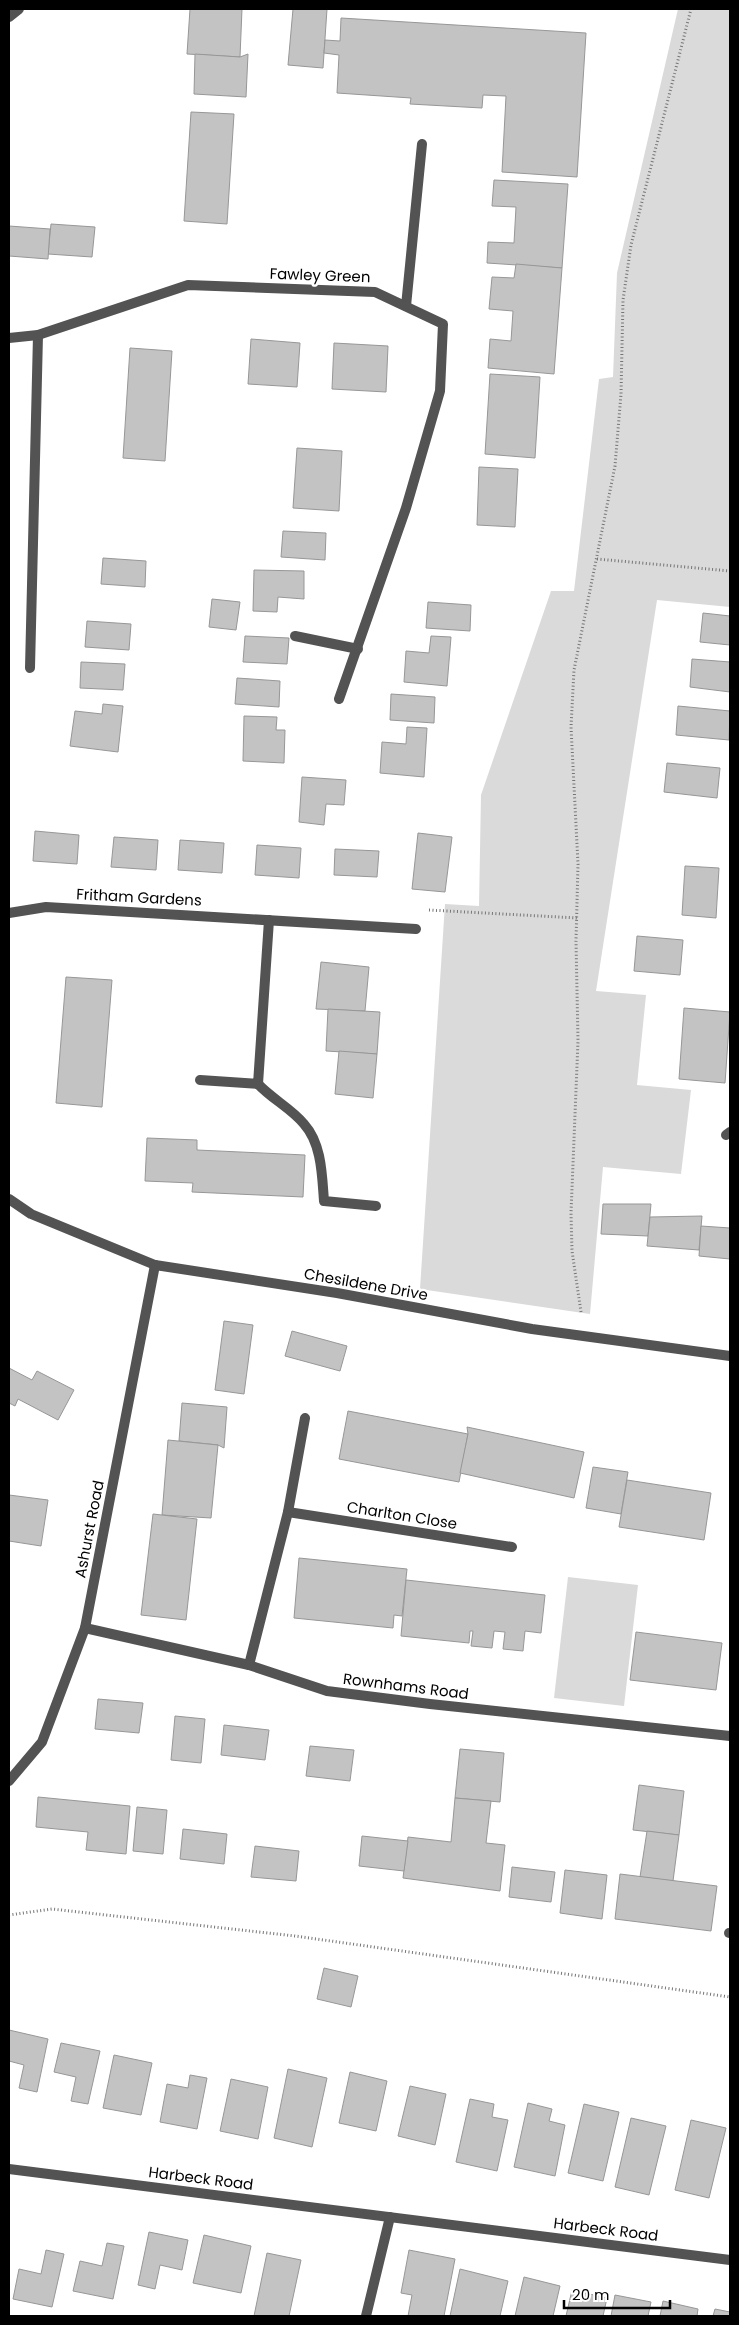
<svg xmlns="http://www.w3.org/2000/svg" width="739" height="2325" viewBox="0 0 739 2325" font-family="Poppins,sans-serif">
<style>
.green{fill:#dadada}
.building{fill:#c3c3c3;stroke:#979797}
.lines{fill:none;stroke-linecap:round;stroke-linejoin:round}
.path{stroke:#757575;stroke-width:3;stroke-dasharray:1 2.5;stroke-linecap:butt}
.service{stroke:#535353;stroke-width:10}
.minor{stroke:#535353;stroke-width:10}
.labels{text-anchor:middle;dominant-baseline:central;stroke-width:5;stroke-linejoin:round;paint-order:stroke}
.street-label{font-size:15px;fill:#000;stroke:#fff}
</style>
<rect width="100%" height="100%" fill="#fff"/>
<g class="green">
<path d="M 678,9 L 730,9 L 730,607 L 657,600 L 596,991 L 646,995 L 637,1085 L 691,1090 L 681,1174 L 603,1167 L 590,1314 L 420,1289 L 445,904 L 479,906 L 481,795 L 551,591 L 574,591 L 599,379 L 613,377 L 617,273 Z"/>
<path d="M 568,1577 L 638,1585 L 624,1706 L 554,1698 Z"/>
</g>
<g class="building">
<path d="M 190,9 L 242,9 L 240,57 L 187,54 Z"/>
<path d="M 293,9 L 327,9 L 323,68 L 288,65 Z"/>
<path d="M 341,18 L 586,33 L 577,177 L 502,172 L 506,96 L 483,95 L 482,108 L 410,104 L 411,98 L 337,93 L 339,55 L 324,53 L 325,40 L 340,41 Z"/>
<path d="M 195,54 L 240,57 L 248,54 L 246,97 L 194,94 Z"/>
<path d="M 191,112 L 234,114 L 227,224 L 184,221 Z"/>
<path d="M 494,180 L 568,184 L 562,268 L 487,263 L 488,242 L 514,243 L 516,207 L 492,206 Z"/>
<path d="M 51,224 L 95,227 L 92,257 L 48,254 Z"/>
<path d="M 9,226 L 50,229 L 48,259 L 9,256 Z"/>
<path d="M 516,264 L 562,268 L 554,374 L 488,368 L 490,339 L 511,341 L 513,311 L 489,309 L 492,277 L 514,278 Z"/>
<path d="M 251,339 L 300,343 L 297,387 L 248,384 Z"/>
<path d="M 334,343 L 388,346 L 386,392 L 332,389 Z"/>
<path d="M 130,348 L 172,351 L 165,461 L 123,458 Z"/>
<path d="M 490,374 L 540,377 L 535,458 L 485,454 Z"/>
<path d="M 297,448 L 342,451 L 339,511 L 293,508 Z"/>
<path d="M 479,467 L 518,469 L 515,527 L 477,525 Z"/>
<path d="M 283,531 L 326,533 L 325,560 L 281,557 Z"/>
<path d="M 103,558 L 146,561 L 145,587 L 101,584 Z"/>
<path d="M 254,570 L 304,571 L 304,599 L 278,597 L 277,612 L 253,611 Z"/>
<path d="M 212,599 L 240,602 L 236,630 L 209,627 Z"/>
<path d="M 428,602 L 471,605 L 470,631 L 426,628 Z"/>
<path d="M 703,613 L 730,616 L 730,645 L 700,642 Z"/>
<path d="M 87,621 L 131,624 L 129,650 L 85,647 Z"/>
<path d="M 245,636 L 289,638 L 287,664 L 243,662 Z"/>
<path d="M 431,636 L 451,637 L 447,686 L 404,682 L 406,651 L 429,653 Z"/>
<path d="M 692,659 L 730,662 L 730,692 L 690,687 Z"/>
<path d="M 81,662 L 125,664 L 123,690 L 80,688 Z"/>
<path d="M 237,678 L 280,681 L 279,707 L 235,704 Z"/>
<path d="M 391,694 L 435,697 L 434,723 L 390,720 Z"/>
<path d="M 103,704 L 123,706 L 118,752 L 70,746 L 75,711 L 102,714 Z"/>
<path d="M 678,706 L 730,711 L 729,740 L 676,735 Z"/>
<path d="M 244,716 L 277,717 L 276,730 L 285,730 L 284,763 L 243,761 Z"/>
<path d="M 407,727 L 427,728 L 424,777 L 380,773 L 382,742 L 406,744 Z"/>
<path d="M 667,763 L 720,768 L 717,798 L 664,792 Z"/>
<path d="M 302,777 L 346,780 L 344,805 L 326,804 L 324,825 L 299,822 Z"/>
<path d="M 35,831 L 79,835 L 77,864 L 33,861 Z"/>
<path d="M 418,833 L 452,837 L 445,892 L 412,889 Z"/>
<path d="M 114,837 L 158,840 L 156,870 L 111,867 Z"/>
<path d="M 180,840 L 224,843 L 222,873 L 178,870 Z"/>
<path d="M 257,845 L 301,848 L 299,878 L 255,875 Z"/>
<path d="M 335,849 L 379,851 L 377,877 L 334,875 Z"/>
<path d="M 685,866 L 719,868 L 716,918 L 682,915 Z"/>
<path d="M 637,936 L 683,940 L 680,975 L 634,971 Z"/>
<path d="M 321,962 L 369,967 L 365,1011 L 316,1009 Z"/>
<path d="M 66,977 L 112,980 L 102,1107 L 56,1103 Z"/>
<path d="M 684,1008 L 730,1012 L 725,1083 L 679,1079 Z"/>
<path d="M 328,1009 L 380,1012 L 377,1054 L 326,1051 Z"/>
<path d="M 339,1051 L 377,1054 L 373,1098 L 335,1094 Z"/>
<path d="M 147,1138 L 197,1140 L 197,1150 L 305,1155 L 303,1197 L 192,1192 L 193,1183 L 145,1181 Z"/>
<path d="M 603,1204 L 651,1204 L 648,1236 L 601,1234 Z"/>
<path d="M 702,1216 L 699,1250 L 647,1246 L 650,1217 Z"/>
<path d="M 701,1226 L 730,1228 L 730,1259 L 699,1256 Z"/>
<path d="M 224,1321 L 253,1325 L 244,1394 L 215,1390 Z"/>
<path d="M 292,1331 L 347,1346 L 340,1371 L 285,1356 Z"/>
<path d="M 9,1368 L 32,1380 L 37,1371 L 74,1390 L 58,1420 L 18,1399 L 15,1406 L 9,1403 Z"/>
<path d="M 182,1403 L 227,1407 L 224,1448 L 218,1445 L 179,1441 Z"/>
<path d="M 348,1411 L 468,1434 L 459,1482 L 339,1459 Z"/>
<path d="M 467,1427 L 584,1452 L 574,1498 L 460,1473 L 468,1434 Z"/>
<path d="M 168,1440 L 218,1445 L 211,1518 L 162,1515 Z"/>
<path d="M 593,1467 L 628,1472 L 621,1514 L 586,1508 Z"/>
<path d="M 627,1480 L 711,1493 L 704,1540 L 619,1527 Z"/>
<path d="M 9,1495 L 48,1500 L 41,1546 L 9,1541 Z"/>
<path d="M 153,1514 L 197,1519 L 186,1620 L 141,1615 Z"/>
<path d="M 299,1558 L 407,1569 L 402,1616 L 394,1615 L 393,1628 L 294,1618 Z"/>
<path d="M 406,1580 L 545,1595 L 541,1633 L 525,1631 L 523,1651 L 503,1649 L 505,1632 L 494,1631 L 492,1648 L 471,1646 L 473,1631 L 470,1631 L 469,1643 L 401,1636 Z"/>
<path d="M 636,1632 L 722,1643 L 716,1690 L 630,1680 Z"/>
<path d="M 98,1699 L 143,1703 L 139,1733 L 95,1729 Z"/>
<path d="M 175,1716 L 205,1719 L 201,1763 L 171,1760 Z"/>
<path d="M 224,1725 L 269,1730 L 265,1760 L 221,1755 Z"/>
<path d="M 310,1746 L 354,1750 L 350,1781 L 306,1776 Z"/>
<path d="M 460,1749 L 504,1753 L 500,1802 L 455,1798 Z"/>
<path d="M 639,1785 L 684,1791 L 679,1835 L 633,1830 Z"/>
<path d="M 38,1797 L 130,1806 L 126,1854 L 86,1850 L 88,1832 L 36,1827 Z"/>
<path d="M 455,1798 L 491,1801 L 486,1843 L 505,1845 L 500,1891 L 403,1878 L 408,1837 L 451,1842 Z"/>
<path d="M 137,1807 L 167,1810 L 163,1854 L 133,1851 Z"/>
<path d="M 183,1829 L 227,1834 L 224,1864 L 180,1859 Z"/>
<path d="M 647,1831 L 679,1835 L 673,1881 L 640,1877 Z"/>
<path d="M 362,1836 L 408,1841 L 404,1871 L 359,1866 Z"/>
<path d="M 255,1846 L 299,1851 L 296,1881 L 251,1877 Z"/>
<path d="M 512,1867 L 555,1872 L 551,1902 L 509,1897 Z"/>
<path d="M 565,1870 L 607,1875 L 602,1919 L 560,1913 Z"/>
<path d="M 620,1874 L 717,1886 L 711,1931 L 615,1919 Z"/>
<path d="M 324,1968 L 358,1976 L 351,2007 L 317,1999 Z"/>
<path d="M 9,2030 L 48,2039 L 37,2092 L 19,2088 L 24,2065 L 9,2061 Z"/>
<path d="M 61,2043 L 100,2051 L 88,2104 L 71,2101 L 76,2077 L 54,2072 Z"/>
<path d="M 114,2055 L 152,2063 L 141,2115 L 103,2108 Z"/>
<path d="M 288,2069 L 327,2078 L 312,2147 L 274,2138 Z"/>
<path d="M 350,2072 L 387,2081 L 376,2131 L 339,2123 Z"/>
<path d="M 190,2075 L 207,2078 L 197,2129 L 160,2122 L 167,2084 L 188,2088 Z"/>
<path d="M 231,2079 L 268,2087 L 258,2139 L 220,2131 Z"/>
<path d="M 410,2086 L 446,2094 L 435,2145 L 398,2136 Z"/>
<path d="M 470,2099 L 494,2104 L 492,2117 L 508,2120 L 497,2171 L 456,2162 Z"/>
<path d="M 528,2103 L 552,2109 L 549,2121 L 565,2125 L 555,2176 L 514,2167 Z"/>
<path d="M 584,2104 L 619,2112 L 603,2181 L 568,2173 Z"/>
<path d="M 631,2118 L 666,2126 L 649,2195 L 615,2187 Z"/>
<path d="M 691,2120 L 726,2128 L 709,2198 L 675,2190 Z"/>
<path d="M 149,2232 L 188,2240 L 182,2270 L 160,2265 L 155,2289 L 138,2285 Z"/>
<path d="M 204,2235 L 251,2246 L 241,2293 L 193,2283 Z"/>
<path d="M 107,2243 L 124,2246 L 113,2299 L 73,2291 L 80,2261 L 102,2266 Z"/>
<path d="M 46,2250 L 64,2254 L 52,2307 L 13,2299 L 19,2269 L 41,2274 Z"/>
<path d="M 409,2250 L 455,2259 L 444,2316 L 408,2316 L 412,2295 L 401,2293 Z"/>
<path d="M 267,2253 L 301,2260 L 289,2316 L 254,2316 Z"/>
<path d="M 460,2269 L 508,2281 L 500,2316 L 450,2316 Z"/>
<path d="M 524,2277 L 560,2286 L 553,2316 L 515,2316 Z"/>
<path d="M 572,2290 L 607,2298 L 603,2316 L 566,2316 Z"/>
<path d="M 615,2295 L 651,2302 L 648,2316 L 611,2316 Z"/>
<path d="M 663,2301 L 698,2309 L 697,2316 L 660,2316 Z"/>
<path d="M 715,2309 L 730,2312 L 730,2316 L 713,2316 Z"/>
</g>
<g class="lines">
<g class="path">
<path d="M 597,559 L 730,571"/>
<path d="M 429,910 L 577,918"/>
<path d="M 581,1312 L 572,1251 L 571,1213 L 578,1041 L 576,941 L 578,864 L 571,727 L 574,670 L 615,466 L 621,394 L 623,300 L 631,245 L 691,9"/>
<path d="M 9,1915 L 52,1909 L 295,1936 L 730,1997"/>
</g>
<g class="service">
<path d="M 406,306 L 422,144"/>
<path d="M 258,1084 C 272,1099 292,1109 304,1124 C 322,1144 322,1176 324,1201 L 376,1206"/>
<path d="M 729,1933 L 730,1933"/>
</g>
<g class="minor">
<path d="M 9,17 L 19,9"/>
<path d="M 9,338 L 38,335 L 188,285 L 375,292 L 443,324 L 440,391 L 406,508 L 339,699"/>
<path d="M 295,636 L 358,649"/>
<path d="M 30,668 L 38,335"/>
<path d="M 9,913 L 46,907 L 416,929"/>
<path d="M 200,1080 L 258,1084 L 269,920"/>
<path d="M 726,1135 L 730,1132"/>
<path d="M 9,1199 L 31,1214 L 155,1265 L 337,1293 L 532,1329 L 730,1356"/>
<path d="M 288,1512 L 512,1547"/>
<path d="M 85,1628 L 249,1665 L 327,1691 L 430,1704 L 730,1736"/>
<path d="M 249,1665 L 288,1512 L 305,1418"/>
<path d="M 9,1781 L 42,1742 L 85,1628 L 155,1265"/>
<path d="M 9,2169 L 730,2260"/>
<path d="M 366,2316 L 390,2217"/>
</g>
</g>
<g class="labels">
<g class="street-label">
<text transform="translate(320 275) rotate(2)">Fawley Green</text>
<text transform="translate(139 897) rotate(3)">Fritham Gardens</text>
<text transform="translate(366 1284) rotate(10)">Chesildene Drive</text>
<text transform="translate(402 1515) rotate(9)">Charlton Close</text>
<text transform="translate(89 1529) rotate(-79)">Ashurst Road</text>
<text transform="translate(406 1686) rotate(7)">Rownhams Road</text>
<text transform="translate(201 2178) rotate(7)">Harbeck Road</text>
<text transform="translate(606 2229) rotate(7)">Harbeck Road</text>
</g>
</g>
<rect width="739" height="2325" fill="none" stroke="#000000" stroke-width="20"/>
<path d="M564 2300v8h106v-8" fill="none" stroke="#000000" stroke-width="2.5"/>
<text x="572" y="2300" font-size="15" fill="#000000" stroke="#ffffff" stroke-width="4" paint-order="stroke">20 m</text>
</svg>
